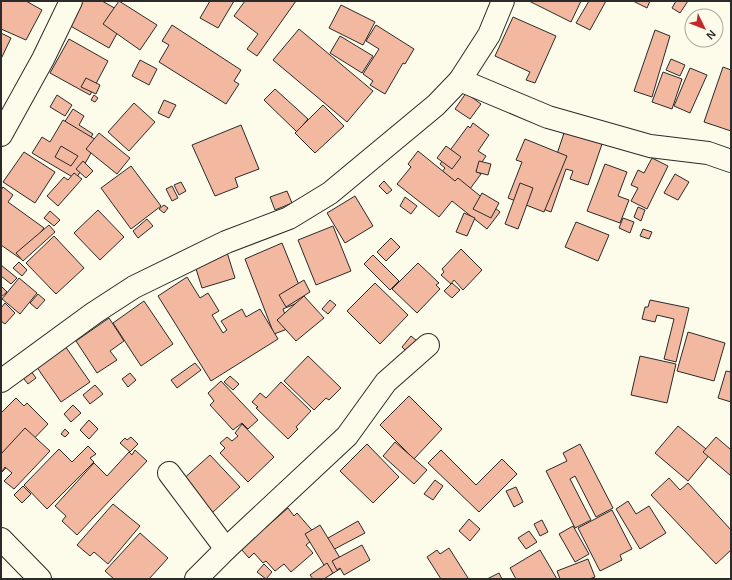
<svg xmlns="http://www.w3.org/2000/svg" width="732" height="580" viewBox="0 0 732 580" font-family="Helvetica,sans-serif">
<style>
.building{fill:#f2b8a0;stroke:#2b2b2b}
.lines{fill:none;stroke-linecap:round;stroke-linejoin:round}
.minor-casing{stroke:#2b2b2b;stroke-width:24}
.minor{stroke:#fdfbea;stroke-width:22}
</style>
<rect width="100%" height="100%" fill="#fdfbea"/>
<g class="building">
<path d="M 1,1 L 28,1 L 11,30 L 1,25 Z"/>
<path d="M 1,1 L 26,1 L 42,10 L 26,40 L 1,29 Z"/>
<path d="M 80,1 L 102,1 L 127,15 L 109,48 L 67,24 Z"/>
<path d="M 119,1 L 157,25 L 140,50 L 103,24 Z"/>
<path d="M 210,1 L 234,1 L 218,28 L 200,18 Z"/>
<path d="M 245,1 L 296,1 L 257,56 L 247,49 L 258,34 L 234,16 Z"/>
<path d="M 529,1 L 581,1 L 571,22 Z"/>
<path d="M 589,1 L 606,1 L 590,30 L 576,23 Z"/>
<path d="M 633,1 L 650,1 L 647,8 Z"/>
<path d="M 676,1 L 688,1 L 680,13 L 672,8 Z"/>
<path d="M 341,5 L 375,22 L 363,45 L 329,28 Z"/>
<path d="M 513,17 L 556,36 L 535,83 L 526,80 L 530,72 L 495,56 Z"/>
<path d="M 172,25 L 241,70 L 234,81 L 239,84 L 226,104 L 159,62 L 169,45 L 162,41 Z"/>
<path d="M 376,25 L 414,49 L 405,64 L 403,63 L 385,94 L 370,85 L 373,81 L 363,74 L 379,49 L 366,41 Z"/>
<path d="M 299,29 L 373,91 L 347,122 L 273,60 Z"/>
<path d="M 655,30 L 670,36 L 652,97 L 634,91 Z"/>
<path d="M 1,33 L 11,38 L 1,59 Z"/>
<path d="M 340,36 L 373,56 L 362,73 L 330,53 Z"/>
<path d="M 69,39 L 108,61 L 90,95 L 50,73 Z"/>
<path d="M 671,59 L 685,65 L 680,76 L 666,70 Z"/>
<path d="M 140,60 L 157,69 L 149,85 L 132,76 Z"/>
<path d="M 723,67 L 731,70 L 731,131 L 704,122 Z"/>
<path d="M 690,68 L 707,75 L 690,113 L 674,106 Z"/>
<path d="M 663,72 L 682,79 L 672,109 L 652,102 Z"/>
<path d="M 86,78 L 100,85 L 96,94 L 81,87 Z"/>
<path d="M 275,89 L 308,119 L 297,132 L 264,100 Z"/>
<path d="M 466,93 L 481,104 L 470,119 L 455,109 Z"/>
<path d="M 57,95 L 72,105 L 65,116 L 50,107 Z"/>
<path d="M 94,95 L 98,98 L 95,102 L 91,100 Z"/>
<path d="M 164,100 L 176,105 L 169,118 L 158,113 Z"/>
<path d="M 134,103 L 155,122 L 129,151 L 108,132 Z"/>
<path d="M 323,105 L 344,126 L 315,153 L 295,133 Z"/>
<path d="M 73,109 L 84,116 L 79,125 L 93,134 L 88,142 L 62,126 Z"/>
<path d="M 63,120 L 98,141 L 76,179 L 32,153 L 42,137 L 50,142 Z"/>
<path d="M 473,123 L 489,135 L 478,151 L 486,156 L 476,171 L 481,174 L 464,197 L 438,177 L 445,168 L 440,164 L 468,126 L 470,128 Z"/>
<path d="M 241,125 L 259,169 L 235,178 L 238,187 L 215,196 L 192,145 Z"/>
<path d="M 566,127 L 602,144 L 588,185 L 570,179 L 573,171 L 566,169 L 551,212 L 535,206 L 552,159 L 555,160 Z"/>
<path d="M 99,133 L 130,158 L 117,174 L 86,149 Z"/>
<path d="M 525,139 L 567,156 L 544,212 L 508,198 L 522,162 L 516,160 Z"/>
<path d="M 61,146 L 78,156 L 71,166 L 55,157 Z"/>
<path d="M 446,146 L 461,157 L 452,169 L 437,158 Z"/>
<path d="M 418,151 L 455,181 L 458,178 L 500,212 L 487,229 L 452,201 L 439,217 L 397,184 L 411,167 L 408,164 Z"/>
<path d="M 24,152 L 55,172 L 35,203 L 3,182 Z"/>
<path d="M 652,158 L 668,166 L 647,209 L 631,201 L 638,188 L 631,185 L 638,170 L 644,173 Z"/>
<path d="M 83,161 L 93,171 L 86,178 L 76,169 Z"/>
<path d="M 479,161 L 491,164 L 488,175 L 476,172 Z"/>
<path d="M 605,164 L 627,172 L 618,196 L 629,200 L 620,223 L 587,211 Z"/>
<path d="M 131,166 L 161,206 L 131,229 L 101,188 Z"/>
<path d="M 74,173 L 82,179 L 58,206 L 47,196 L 64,177 L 68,180 Z"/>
<path d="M 675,174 L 689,182 L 678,200 L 664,193 Z"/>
<path d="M 384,181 L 392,190 L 387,194 L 379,186 Z"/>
<path d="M 181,182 L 186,191 L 179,195 L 174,185 Z"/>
<path d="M 520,183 L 533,188 L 518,229 L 505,224 Z"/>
<path d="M 172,186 L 178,198 L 172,201 L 166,189 Z"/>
<path d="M 3,187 L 13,195 L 8,202 L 44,228 L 21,259 L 1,245 L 1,190 Z"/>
<path d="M 287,191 L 292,203 L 275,210 L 270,197 Z"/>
<path d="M 482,193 L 499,203 L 491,218 L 473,209 Z"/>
<path d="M 355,196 L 373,226 L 345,243 L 327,213 Z"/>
<path d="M 405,197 L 417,206 L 411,214 L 400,206 Z"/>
<path d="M 164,205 L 168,208 L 164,213 L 159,209 Z"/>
<path d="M 638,207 L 645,210 L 641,221 L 634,217 Z"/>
<path d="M 98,210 L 124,237 L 100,260 L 74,233 Z"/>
<path d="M 50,211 L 60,220 L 54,226 L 44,218 Z"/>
<path d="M 464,213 L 475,218 L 467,236 L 456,232 Z"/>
<path d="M 623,218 L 634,222 L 630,233 L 619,228 Z"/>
<path d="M 147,219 L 153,226 L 138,238 L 133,231 Z"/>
<path d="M 576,222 L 609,235 L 598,261 L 565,247 Z"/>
<path d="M 49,225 L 55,232 L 23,261 L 16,253 Z"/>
<path d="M 333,226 L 351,271 L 316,285 L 298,240 Z"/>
<path d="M 643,229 L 652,232 L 649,239 L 640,236 Z"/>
<path d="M 54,236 L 84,268 L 56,294 L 26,263 Z"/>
<path d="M 391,238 L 400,247 L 386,261 L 377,252 Z"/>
<path d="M 282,243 L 305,300 L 283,309 L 290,328 L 274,334 L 245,259 Z"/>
<path d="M 225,246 L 235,278 L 202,288 L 192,256 Z"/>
<path d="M 461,249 L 482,270 L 463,290 L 454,280 L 451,284 L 441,275 L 444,272 L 442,269 Z"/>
<path d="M 373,255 L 399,281 L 390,290 L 364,264 Z"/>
<path d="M 19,262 L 27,270 L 22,276 L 13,268 Z"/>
<path d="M 418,263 L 439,283 L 436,285 L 440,289 L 417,313 L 392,289 Z"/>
<path d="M 1,265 L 17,278 L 11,284 L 1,276 Z"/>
<path d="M 187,277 L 200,298 L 208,293 L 219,311 L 212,315 L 223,333 L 227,330 L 221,321 L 242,309 L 246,317 L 260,309 L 278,339 L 211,381 L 158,296 Z"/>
<path d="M 19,278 L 37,293 L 20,314 L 2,299 Z"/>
<path d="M 304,280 L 310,292 L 286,307 L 279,295 Z"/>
<path d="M 375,283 L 408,315 L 380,344 L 347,311 Z"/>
<path d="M 452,283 L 460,290 L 452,298 L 444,291 Z"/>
<path d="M 1,286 L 7,292 L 1,297 Z"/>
<path d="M 38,294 L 45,300 L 37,309 L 30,303 Z"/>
<path d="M 304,296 L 324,318 L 296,341 L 277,320 Z"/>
<path d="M 330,300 L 336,305 L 328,314 L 322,309 Z"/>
<path d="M 650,300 L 689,308 L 676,362 L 664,359 L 674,319 L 657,315 L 655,322 L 642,319 L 645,307 L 648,307 Z"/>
<path d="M 144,301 L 173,344 L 141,366 L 113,323 Z"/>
<path d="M 5,303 L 15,313 L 5,324 L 1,321 L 1,308 Z"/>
<path d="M 109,318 L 124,341 L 110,351 L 117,360 L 97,373 L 76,341 Z"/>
<path d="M 688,332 L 725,343 L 714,381 L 677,371 Z"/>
<path d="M 411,336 L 422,345 L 411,356 L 402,347 Z"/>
<path d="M 65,346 L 90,382 L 61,402 L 36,366 Z"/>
<path d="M 308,356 L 341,388 L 329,400 L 326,398 L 314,410 L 284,381 Z"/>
<path d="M 640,356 L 676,364 L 667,403 L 631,395 Z"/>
<path d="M 195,363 L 201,370 L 177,388 L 171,380 Z"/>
<path d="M 28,367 L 36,378 L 28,384 L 20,374 Z"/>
<path d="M 726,371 L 731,372 L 731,402 L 718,398 Z"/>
<path d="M 130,373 L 136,380 L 128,387 L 122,379 Z"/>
<path d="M 230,376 L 239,384 L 233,390 L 224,382 Z"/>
<path d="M 221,381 L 258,420 L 248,429 L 242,423 L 233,430 L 210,405 L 214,401 L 208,393 Z"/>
<path d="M 281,382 L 311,411 L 296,427 L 298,429 L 288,439 L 256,408 L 258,407 L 252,402 L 260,393 L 266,398 Z"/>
<path d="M 95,385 L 103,394 L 90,404 L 83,395 Z"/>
<path d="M 409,396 L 442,429 L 414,459 L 380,425 Z"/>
<path d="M 16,398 L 24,406 L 27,403 L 48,424 L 1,473 L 1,413 Z"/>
<path d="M 73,405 L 81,413 L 71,422 L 64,414 Z"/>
<path d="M 89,420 L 98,429 L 89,439 L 80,430 Z"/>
<path d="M 242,424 L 274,457 L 248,482 L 220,453 L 225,448 L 220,443 L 227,437 L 232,441 L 238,436 L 235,433 Z"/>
<path d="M 678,426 L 711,453 L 688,481 L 655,453 Z"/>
<path d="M 25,428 L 50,451 L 14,489 L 4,481 L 12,473 L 5,467 L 1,473 L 1,454 Z"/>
<path d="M 65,429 L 69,433 L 65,437 L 61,434 Z"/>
<path d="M 131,437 L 138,444 L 130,452 L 120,443 L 125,438 L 127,440 Z"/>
<path d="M 716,437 L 730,449 L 731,447 L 731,476 L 703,452 Z"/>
<path d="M 395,442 L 427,470 L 414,484 L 383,456 Z"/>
<path d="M 367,444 L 399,477 L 373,503 L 340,471 Z"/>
<path d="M 580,444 L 613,508 L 596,517 L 575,476 L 570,479 L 591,520 L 575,528 L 546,471 L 567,461 L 563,453 Z"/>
<path d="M 88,446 L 96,454 L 90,458 L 94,462 L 47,509 L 24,485 L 59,449 L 72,462 Z"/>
<path d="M 135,450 L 147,461 L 77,535 L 62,521 L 66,516 L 55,506 L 94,463 L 107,476 L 129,452 L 132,455 Z"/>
<path d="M 441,450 L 476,485 L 502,459 L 517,474 L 479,512 L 428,463 Z"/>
<path d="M 210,455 L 240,487 L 212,513 L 181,481 Z"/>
<path d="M 669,478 L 680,490 L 688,483 L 731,530 L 731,550 L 716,564 L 651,495 Z"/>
<path d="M 435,480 L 443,486 L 433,500 L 424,494 Z"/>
<path d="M 23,486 L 31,494 L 22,503 L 14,495 Z"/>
<path d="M 516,487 L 523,502 L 514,507 L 506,491 Z"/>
<path d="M 628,501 L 636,514 L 649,506 L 666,533 L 640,549 L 616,509 Z"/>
<path d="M 113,504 L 140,526 L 108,564 L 94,552 L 90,556 L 77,545 Z"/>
<path d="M 288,508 L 294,516 L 297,513 L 317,536 L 306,545 L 313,553 L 291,572 L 284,564 L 275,571 L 266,561 L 263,563 L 254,553 L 249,558 L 241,549 Z"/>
<path d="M 612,510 L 632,549 L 620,555 L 622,560 L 600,571 L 578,528 Z"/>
<path d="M 469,519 L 480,529 L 470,541 L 459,531 Z"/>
<path d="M 542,520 L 548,532 L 540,536 L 534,524 Z"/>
<path d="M 358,521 L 365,533 L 327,553 L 321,542 Z"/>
<path d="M 320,525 L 345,566 L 330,575 L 305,534 Z"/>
<path d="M 573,526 L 589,554 L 575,562 L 559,534 Z"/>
<path d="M 529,531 L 537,542 L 526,549 L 518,538 Z"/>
<path d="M 140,533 L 168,558 L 149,579 L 114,579 L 105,571 Z"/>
<path d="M 362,545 L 370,560 L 344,575 L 340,568 L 337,570 L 332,561 Z"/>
<path d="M 449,548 L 468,578 L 466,579 L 441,579 L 427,557 L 437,550 L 440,554 Z"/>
<path d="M 540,550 L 557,579 L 516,579 L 510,568 Z"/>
<path d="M 588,559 L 595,577 L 589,579 L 560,579 L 557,571 Z"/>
<path d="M 327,563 L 333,573 L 324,579 L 313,579 L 310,575 Z"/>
<path d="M 264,564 L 272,572 L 266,579 L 257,572 Z"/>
<path d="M 499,573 L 502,579 L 487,579 Z"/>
</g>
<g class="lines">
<g class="minor-casing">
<g id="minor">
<path d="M 460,80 L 548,117 L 650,146 L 708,153 L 731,161"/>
<path d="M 1,135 L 43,59 L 71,1"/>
<path d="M 1,381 L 94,313 L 134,287 L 226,242 L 289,218 L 330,193 L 436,105 L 460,80 L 489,35 L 503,1"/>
<path d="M 169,473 L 226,549"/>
<path d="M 1,539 L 40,579"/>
<path d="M 196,579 L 226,549 L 347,436 L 386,382 L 428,345"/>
</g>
</g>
<use href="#minor" class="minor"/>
</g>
<rect width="732" height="580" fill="none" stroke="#2b2b2b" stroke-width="4"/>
<g transform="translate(704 28) rotate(133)"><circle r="19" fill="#fdfbea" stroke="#a9a89e"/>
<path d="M0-3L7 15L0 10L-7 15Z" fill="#c62828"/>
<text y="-6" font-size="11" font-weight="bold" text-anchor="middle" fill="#2b2b2b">N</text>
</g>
</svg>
